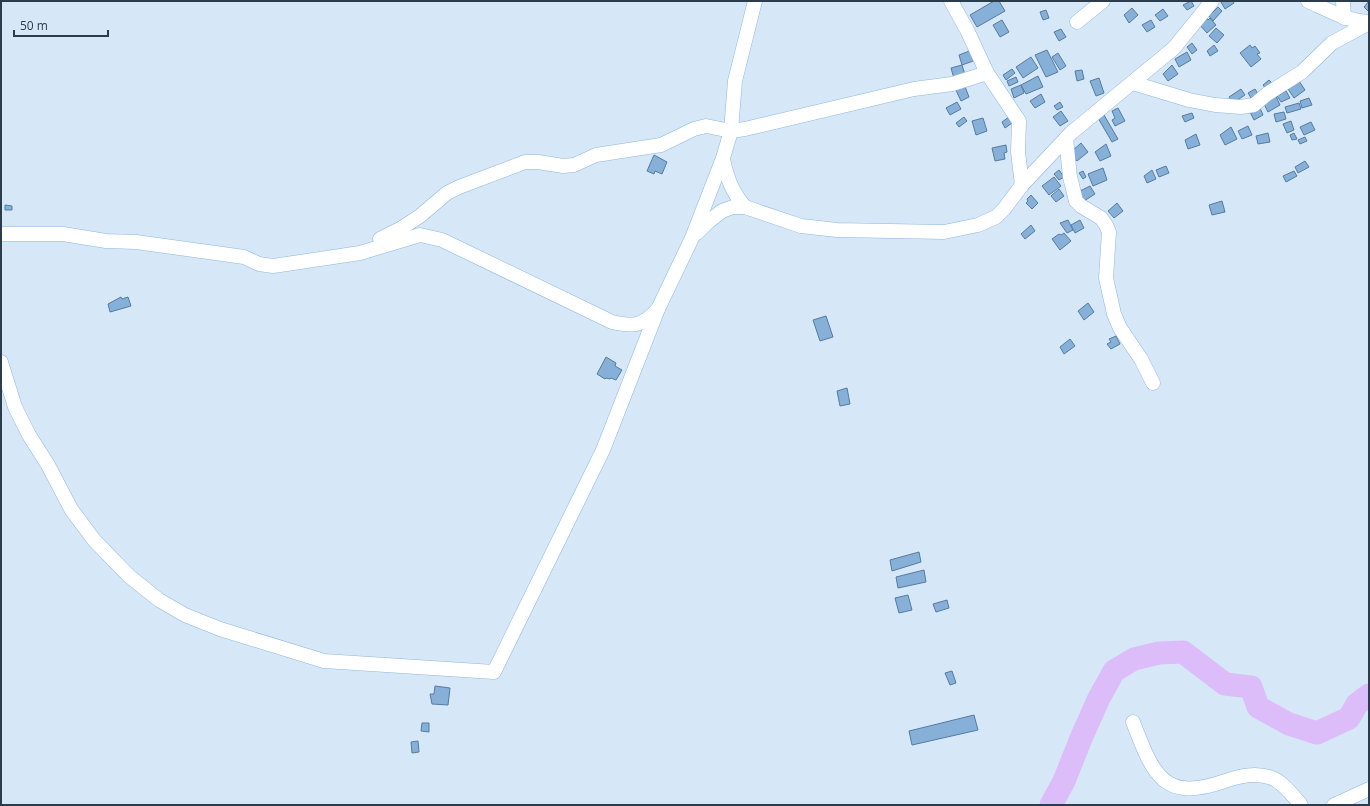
<svg xmlns="http://www.w3.org/2000/svg" width="1370" height="806" viewBox="0 0 1370 806" font-family="'Open Sans',sans-serif">
<style>
.lines{fill:none;stroke-linecap:round;stroke-linejoin:round}
.river{stroke:#dcbdf9;stroke-width:23}
.building{fill:#86b0d8;stroke:#547ca1}
.street-casing{stroke:#8db7e0;stroke-width:15}
.street{stroke:#fff;stroke-width:14}
</style>
<rect width="100%" height="100%" fill="#d6e7f8"/>
<g class="lines">
<path class="river" d="M 1051,805 L 1064,781 L 1082,736 L 1099,698 L 1114,671 L 1134,659 L 1159,653 L 1183,652 L 1225,684 L 1251,687 L 1258,707 L 1289,724 L 1317,733 L 1349,718 L 1357,704 L 1369,695"/>
</g>
<g class="building">
<path d="M 994,1 L 999,1 L 1005,11 L 977,27 L 970,15 Z"/>
<path d="M 1191,1 L 1194,6 L 1187,10 L 1183,5 Z"/>
<path d="M 1223,1 L 1233,1 L 1234,3 L 1225,9 L 1221,2 Z"/>
<path d="M 1369,1 L 1369,12 L 1364,7 Z"/>
<path d="M 1218,7 L 1222,11 L 1213,21 L 1209,16 Z"/>
<path d="M 1132,8 L 1138,15 L 1129,23 L 1124,15 Z"/>
<path d="M 1163,9 L 1168,16 L 1160,21 L 1155,15 Z"/>
<path d="M 1046,10 L 1049,18 L 1043,20 L 1040,12 Z"/>
<path d="M 1206,17 L 1208,20 L 1210,18 L 1216,25 L 1207,33 L 1198,23 Z"/>
<path d="M 1002,20 L 1009,32 L 1000,37 L 993,25 Z"/>
<path d="M 1151,20 L 1155,27 L 1147,32 L 1142,25 Z"/>
<path d="M 1216,28 L 1224,35 L 1217,43 L 1209,36 Z"/>
<path d="M 1061,29 L 1066,37 L 1059,41 L 1054,32 Z"/>
<path d="M 1192,43 L 1197,50 L 1192,54 L 1187,47 Z"/>
<path d="M 1214,45 L 1218,51 L 1210,56 L 1207,51 Z"/>
<path d="M 1250,45 L 1252,48 L 1255,46 L 1260,53 L 1257,54 L 1261,59 L 1251,67 L 1240,53 Z"/>
<path d="M 972,50 L 976,60 L 962,65 L 959,55 Z"/>
<path d="M 1047,50 L 1058,72 L 1046,77 L 1035,55 Z"/>
<path d="M 1187,52 L 1191,60 L 1179,67 L 1175,59 Z"/>
<path d="M 1058,53 L 1066,66 L 1060,70 L 1052,57 Z"/>
<path d="M 1031,57 L 1038,68 L 1023,78 L 1016,67 Z"/>
<path d="M 962,65 L 966,78 L 955,82 L 951,68 Z"/>
<path d="M 1172,65 L 1178,74 L 1168,81 L 1163,74 Z"/>
<path d="M 1012,69 L 1015,73 L 1006,80 L 1003,75 Z"/>
<path d="M 1082,70 L 1084,79 L 1077,81 L 1075,71 Z"/>
<path d="M 1038,76 L 1043,87 L 1026,94 L 1021,85 Z"/>
<path d="M 1016,77 L 1018,82 L 1009,86 L 1007,81 Z"/>
<path d="M 1099,78 L 1104,93 L 1096,96 L 1090,81 Z"/>
<path d="M 1269,80 L 1272,83 L 1266,89 L 1263,85 Z"/>
<path d="M 1299,81 L 1305,90 L 1294,98 L 1288,89 Z"/>
<path d="M 964,84 L 969,97 L 961,101 L 955,88 Z"/>
<path d="M 1021,85 L 1024,93 L 1014,98 L 1011,89 Z"/>
<path d="M 1241,89 L 1245,95 L 1233,103 L 1229,97 Z"/>
<path d="M 1255,89 L 1258,94 L 1251,98 L 1248,93 Z"/>
<path d="M 1286,91 L 1290,98 L 1281,102 L 1277,96 Z"/>
<path d="M 1041,94 L 1045,102 L 1035,108 L 1030,101 Z"/>
<path d="M 1275,94 L 1280,105 L 1268,112 L 1263,102 Z"/>
<path d="M 1309,98 L 1312,105 L 1302,108 L 1300,101 Z"/>
<path d="M 957,102 L 961,109 L 950,115 L 946,108 Z"/>
<path d="M 1060,102 L 1063,107 L 1057,110 L 1054,106 Z"/>
<path d="M 1299,103 L 1301,109 L 1287,113 L 1285,107 Z"/>
<path d="M 1118,108 L 1125,121 L 1115,126 L 1112,120 L 1115,118 L 1112,111 Z"/>
<path d="M 1260,108 L 1263,115 L 1254,120 L 1250,112 Z"/>
<path d="M 1061,111 L 1068,121 L 1060,126 L 1053,117 Z"/>
<path d="M 1284,112 L 1286,119 L 1276,122 L 1274,114 Z"/>
<path d="M 1192,113 L 1194,118 L 1185,122 L 1182,116 Z"/>
<path d="M 1104,115 L 1118,139 L 1112,142 L 1098,118 Z"/>
<path d="M 964,117 L 967,121 L 959,127 L 956,123 Z"/>
<path d="M 1009,117 L 1012,123 L 1005,128 L 1002,122 Z"/>
<path d="M 983,118 L 987,131 L 976,135 L 972,121 Z"/>
<path d="M 1291,121 L 1294,130 L 1287,133 L 1283,124 Z"/>
<path d="M 1311,122 L 1315,130 L 1304,135 L 1300,127 Z"/>
<path d="M 1248,126 L 1252,135 L 1242,139 L 1238,131 Z"/>
<path d="M 1231,127 L 1237,139 L 1225,145 L 1220,135 Z"/>
<path d="M 1268,133 L 1270,142 L 1258,144 L 1256,136 Z"/>
<path d="M 1294,133 L 1297,139 L 1292,140 L 1290,135 Z"/>
<path d="M 1196,134 L 1200,145 L 1188,149 L 1185,140 Z"/>
<path d="M 1305,137 L 1307,141 L 1300,144 L 1298,140 Z"/>
<path d="M 1081,143 L 1088,152 L 1077,161 L 1070,153 Z"/>
<path d="M 1106,144 L 1111,156 L 1100,161 L 1095,152 Z"/>
<path d="M 1006,145 L 1007,152 L 1004,153 L 1005,159 L 995,161 L 992,148 Z"/>
<path d="M 654,155 L 667,162 L 662,174 L 655,171 L 654,174 L 647,171 Z"/>
<path d="M 1305,161 L 1309,167 L 1298,173 L 1295,167 Z"/>
<path d="M 1166,166 L 1169,173 L 1159,177 L 1156,170 Z"/>
<path d="M 1103,168 L 1107,180 L 1093,186 L 1088,174 Z"/>
<path d="M 1059,170 L 1064,177 L 1059,180 L 1054,174 Z"/>
<path d="M 1152,170 L 1156,179 L 1147,183 L 1144,176 Z"/>
<path d="M 1083,171 L 1086,177 L 1083,179 L 1079,173 Z"/>
<path d="M 1294,171 L 1297,176 L 1286,182 L 1283,176 Z"/>
<path d="M 1054,177 L 1061,186 L 1049,195 L 1042,186 Z"/>
<path d="M 1090,186 L 1095,194 L 1084,201 L 1078,192 Z"/>
<path d="M 1059,189 L 1064,196 L 1056,202 L 1051,196 Z"/>
<path d="M 1031,195 L 1038,203 L 1032,209 L 1026,203 L 1028,201 L 1027,199 Z"/>
<path d="M 1222,201 L 1225,212 L 1212,215 L 1209,205 Z"/>
<path d="M 1117,203 L 1123,211 L 1114,218 L 1108,211 Z"/>
<path d="M 5,205 L 12,206 L 12,210 L 5,210 Z"/>
<path d="M 1068,220 L 1073,230 L 1067,233 L 1060,223 Z"/>
<path d="M 1080,220 L 1084,228 L 1075,233 L 1071,225 Z"/>
<path d="M 1031,225 L 1035,231 L 1025,239 L 1021,234 Z"/>
<path d="M 1064,233 L 1071,241 L 1060,250 L 1052,239 L 1059,234 L 1061,235 Z"/>
<path d="M 121,297 L 122,299 L 128,297 L 131,306 L 110,312 L 108,304 Z"/>
<path d="M 1088,303 L 1094,312 L 1084,320 L 1078,311 Z"/>
<path d="M 826,316 L 833,337 L 820,341 L 813,320 Z"/>
<path d="M 1116,336 L 1120,344 L 1111,349 L 1107,344 L 1111,342 L 1109,339 Z"/>
<path d="M 1070,339 L 1075,346 L 1064,354 L 1060,347 Z"/>
<path d="M 606,357 L 616,363 L 615,366 L 622,370 L 616,380 L 611,378 L 610,379 L 606,378 L 605,379 L 597,374 Z"/>
<path d="M 847,388 L 850,404 L 840,406 L 837,391 Z"/>
<path d="M 919,552 L 921,562 L 892,571 L 890,560 Z"/>
<path d="M 924,570 L 926,582 L 898,588 L 896,577 Z"/>
<path d="M 908,595 L 912,610 L 899,613 L 895,598 Z"/>
<path d="M 947,600 L 949,608 L 936,612 L 933,604 Z"/>
<path d="M 952,671 L 956,683 L 950,685 L 945,673 Z"/>
<path d="M 435,686 L 450,688 L 448,705 L 432,704 L 430,694 L 434,694 Z"/>
<path d="M 974,715 L 978,730 L 912,745 L 909,731 Z"/>
<path d="M 422,723 L 429,723 L 429,732 L 421,731 Z"/>
<path d="M 418,741 L 419,752 L 412,753 L 411,742 Z"/>
</g>
<g class="lines">
<g class="street-casing">
<g id="street">
<path d="M 951,1 L 967,30 L 987,73 L 1019,121 L 1018,152 L 1022,185"/>
<path d="M 1308,1 C 1328,10 1347,21 1369,22"/>
<path d="M 1343,1 L 1344,18"/>
<path d="M 1077,22 L 1103,1"/>
<path d="M 1133,83 L 1189,100 L 1215,105 L 1241,107 L 1254,105 L 1267,94 L 1302,72 L 1332,43 L 1369,23"/>
<path d="M 1066,138 L 1070,177 L 1076,201 L 1081,206 L 1101,218 L 1106,225 L 1109,232 L 1106,278 L 1114,314 L 1120,328 L 1141,359 L 1153,383"/>
<path d="M 723,159 C 727,178 732,192 745,207"/>
<path d="M 697,233 L 708,222 L 722,211 L 733,207 L 745,207 L 801,226 L 837,230 L 944,232 L 978,225 L 996,217 L 1004,209 L 1022,185 L 1071,133 L 1174,48 L 1212,1"/>
<path d="M 1,234 L 63,234 L 106,241 L 136,242 L 244,257 L 259,264 L 273,266 L 360,253 L 420,235 L 442,240 L 612,322 C 634,327 643,326 658,309 L 692,238 L 723,158 L 731,131 L 735,81 L 755,1"/>
<path d="M 380,239 L 400,229 L 420,216 L 447,193 L 459,187 L 525,162 L 538,162 L 563,166 L 574,165 L 596,155 L 661,145 L 694,129 L 706,126 L 731,131 L 745,129 L 914,89 L 952,84 L 987,73"/>
<path d="M 1,362 L 15,407 L 29,435 L 48,465 L 71,509 L 94,540 L 129,576 L 159,600 L 185,615 L 220,629 L 324,661 L 494,672 L 603,450 L 658,309"/>
<path d="M 1133,722 C 1153,774 1163,803 1225,781 C 1240,776 1256,772 1272,778 C 1284,783 1293,796 1301,805"/>
<path d="M 1334,805 L 1369,789"/>
</g>
</g>
<use href="#street" class="street"/>
</g>
<rect width="1370" height="806" fill="none" stroke="#2b3d4d" stroke-width="4"/>
<path d="M14 30v6h94v-6" fill="none" stroke="#2b3d4d" stroke-width="2"/>
<text x="20" y="30" font-size="12" fill="#2b3d4d" stroke="#d6e7f8" stroke-width="3" paint-order="stroke">50 m</text>
</svg>
